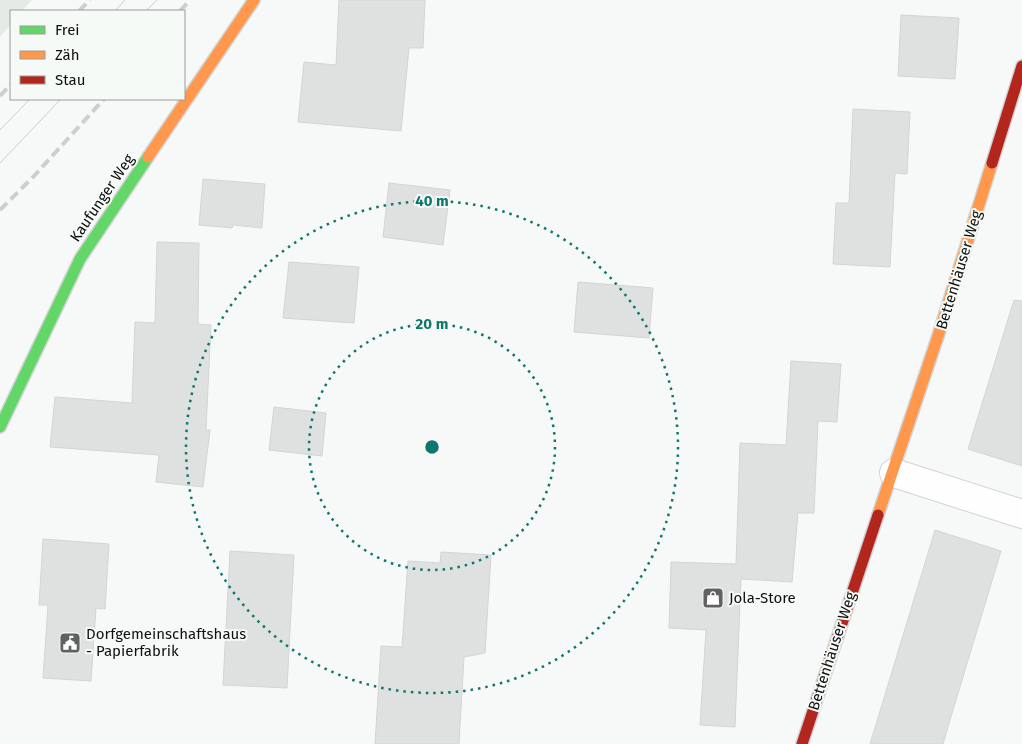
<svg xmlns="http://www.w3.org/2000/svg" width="1022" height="744" viewBox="0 0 1022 744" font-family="'Fira Sans',sans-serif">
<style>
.built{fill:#e4ebe6}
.building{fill:#dfe1e0;stroke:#d3d5d4}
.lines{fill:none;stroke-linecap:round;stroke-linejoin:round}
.street-casing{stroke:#d2d4d3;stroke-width:30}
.fast-casing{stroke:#d2d4d3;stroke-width:14}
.slow-casing{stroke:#d2d4d3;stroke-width:14}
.jam-casing{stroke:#d2d4d3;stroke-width:14}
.street{stroke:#fefefe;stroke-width:28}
.fast{stroke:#63d668;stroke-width:11}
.slow{stroke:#ff974d;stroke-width:11}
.jam{stroke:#b3261e;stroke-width:11}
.tram{stroke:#cdcece;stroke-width:1}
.rail{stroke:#cdcece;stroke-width:4;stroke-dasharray:10 5;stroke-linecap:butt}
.ring{fill:none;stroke:#0f766e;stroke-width:2.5;stroke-dasharray:2.5 5}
.labels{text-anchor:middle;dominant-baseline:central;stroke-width:4;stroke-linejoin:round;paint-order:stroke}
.street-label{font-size:15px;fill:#0f100f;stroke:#f6faf7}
.poi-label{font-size:15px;fill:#0f100f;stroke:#f6faf7;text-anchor:start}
.centre{fill:#0f766e;stroke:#f6faf7;stroke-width:2.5}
.ring-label{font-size:15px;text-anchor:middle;font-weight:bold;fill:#0f766e;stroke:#f6faf7;stroke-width:4;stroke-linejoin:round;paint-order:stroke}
</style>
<rect width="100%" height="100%" fill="#f7f9f8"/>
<path class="built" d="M 0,0 L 32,0 L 22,11 L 11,11 L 11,24 L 0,37 Z"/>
<g class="building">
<path d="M 339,0 L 425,0 L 423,48 L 409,48 L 401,131 L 298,122 L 304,62 L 336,65 Z"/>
<path d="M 901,15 L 959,18 L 955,79 L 898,76 Z"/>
<path d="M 853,109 L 910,112 L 907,174 L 895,173 L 890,267 L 833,264 L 836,203 L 849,203 Z"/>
<path d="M 203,179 L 265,184 L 262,228 L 233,225 L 232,228 L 199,225 Z"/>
<path d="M 389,183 L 450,190 L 443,245 L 383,237 Z"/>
<path d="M 157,242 L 199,243 L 198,324 L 211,325 L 206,430 L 210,430 L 203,487 L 156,482 L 159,455 L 50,447 L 55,397 L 132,403 L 135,322 L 155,323 Z"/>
<path d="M 289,262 L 359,267 L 354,323 L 283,318 Z"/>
<path d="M 578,282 L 653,288 L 649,338 L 574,332 Z"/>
<path d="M 1014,300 L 1022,301 L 1022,466 L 968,449 Z"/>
<path d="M 791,361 L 841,364 L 837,422 L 818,421 L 814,513 L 798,513 L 792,582 L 741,579 L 735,727 L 700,725 L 706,630 L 669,628 L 671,562 L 736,564 L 740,443 L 786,445 Z"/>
<path d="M 274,407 L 326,413 L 322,456 L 269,450 Z"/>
<path d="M 935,530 L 1001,551 L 953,710 L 943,744 L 870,744 Z"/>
<path d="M 43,539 L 109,544 L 105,609 L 96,608 L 91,681 L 43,678 L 48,605 L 39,605 Z"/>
<path d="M 230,551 L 294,555 L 287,688 L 223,685 Z"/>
<path d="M 441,552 L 491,555 L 485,653 L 464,657 L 459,744 L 375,744 L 381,646 L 402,647 L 408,561 L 440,563 Z"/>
</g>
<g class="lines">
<g class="street-casing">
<path id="street" d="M 894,473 L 1022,514"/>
</g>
<g class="fast-casing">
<path id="fast" d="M 0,427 L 80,259 L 148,157"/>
</g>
<g class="slow-casing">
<g id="slow">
<path d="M 148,157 L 254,0"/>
<path d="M 878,515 L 938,336 L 992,163"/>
</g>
</g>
<g class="jam-casing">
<g id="jam">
<path d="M 992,163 L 1022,66"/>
<path d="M 802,744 L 878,515"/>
</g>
</g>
<use href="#street" class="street"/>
<use href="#fast" class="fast"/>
<use href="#slow" class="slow"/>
<use href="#jam" class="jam"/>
<g class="tram">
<path d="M 115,11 L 125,0"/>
<path d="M 146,11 L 157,0"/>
<path d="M 0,130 L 30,99"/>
<path d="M 0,163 L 61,99"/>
</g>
<g class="rail">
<path d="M 79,11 L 90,0"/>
<path d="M 180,11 L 190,0"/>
<path d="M 0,96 L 11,84"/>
<path d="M 0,210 L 34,176 L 104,99"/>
</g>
</g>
<g class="ring">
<circle cx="432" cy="447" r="123"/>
<circle cx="432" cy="447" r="246"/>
</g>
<defs>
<g id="shop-square" transform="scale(1.125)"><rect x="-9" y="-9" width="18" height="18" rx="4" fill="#606261" stroke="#f6faf7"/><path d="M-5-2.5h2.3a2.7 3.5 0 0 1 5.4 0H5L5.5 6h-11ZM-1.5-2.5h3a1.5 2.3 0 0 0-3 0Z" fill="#fff"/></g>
<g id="civic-square" transform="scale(1.125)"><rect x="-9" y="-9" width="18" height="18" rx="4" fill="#606261" stroke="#f6faf7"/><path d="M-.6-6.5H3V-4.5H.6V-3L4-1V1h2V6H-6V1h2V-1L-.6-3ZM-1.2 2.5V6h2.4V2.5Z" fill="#fff"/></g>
</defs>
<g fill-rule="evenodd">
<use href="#shop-square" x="713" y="598"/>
<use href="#civic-square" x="70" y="643"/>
</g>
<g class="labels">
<g class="street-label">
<text transform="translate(102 198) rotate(-56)">Kaufunger Weg</text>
<text transform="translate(959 270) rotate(-73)">Bettenhäuser Weg</text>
<text transform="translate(832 651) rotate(-72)">Bettenhäuser Weg</text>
</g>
<g class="poi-label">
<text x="729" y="598">Jola-Store</text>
<text x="86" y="634">Dorfgemeinschaftshaus<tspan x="86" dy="17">- Papierfabrik</tspan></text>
</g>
</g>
<circle cx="432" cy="447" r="8" class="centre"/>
<g class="ring-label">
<text x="432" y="206">40 m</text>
<text x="432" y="329">20 m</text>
</g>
<rect x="10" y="10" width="175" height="90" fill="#f6faf7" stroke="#9a9c9a"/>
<rect x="20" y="26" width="25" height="8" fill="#63d668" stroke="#9a9c9a"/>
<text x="55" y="35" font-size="15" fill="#0f100f">Frei</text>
<rect x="20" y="51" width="25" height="8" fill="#ff974d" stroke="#9a9c9a"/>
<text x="55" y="60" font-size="15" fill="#0f100f">Zäh</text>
<rect x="20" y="76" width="25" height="8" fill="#b3261e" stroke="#9a9c9a"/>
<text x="55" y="85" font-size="15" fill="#0f100f">Stau</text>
</svg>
